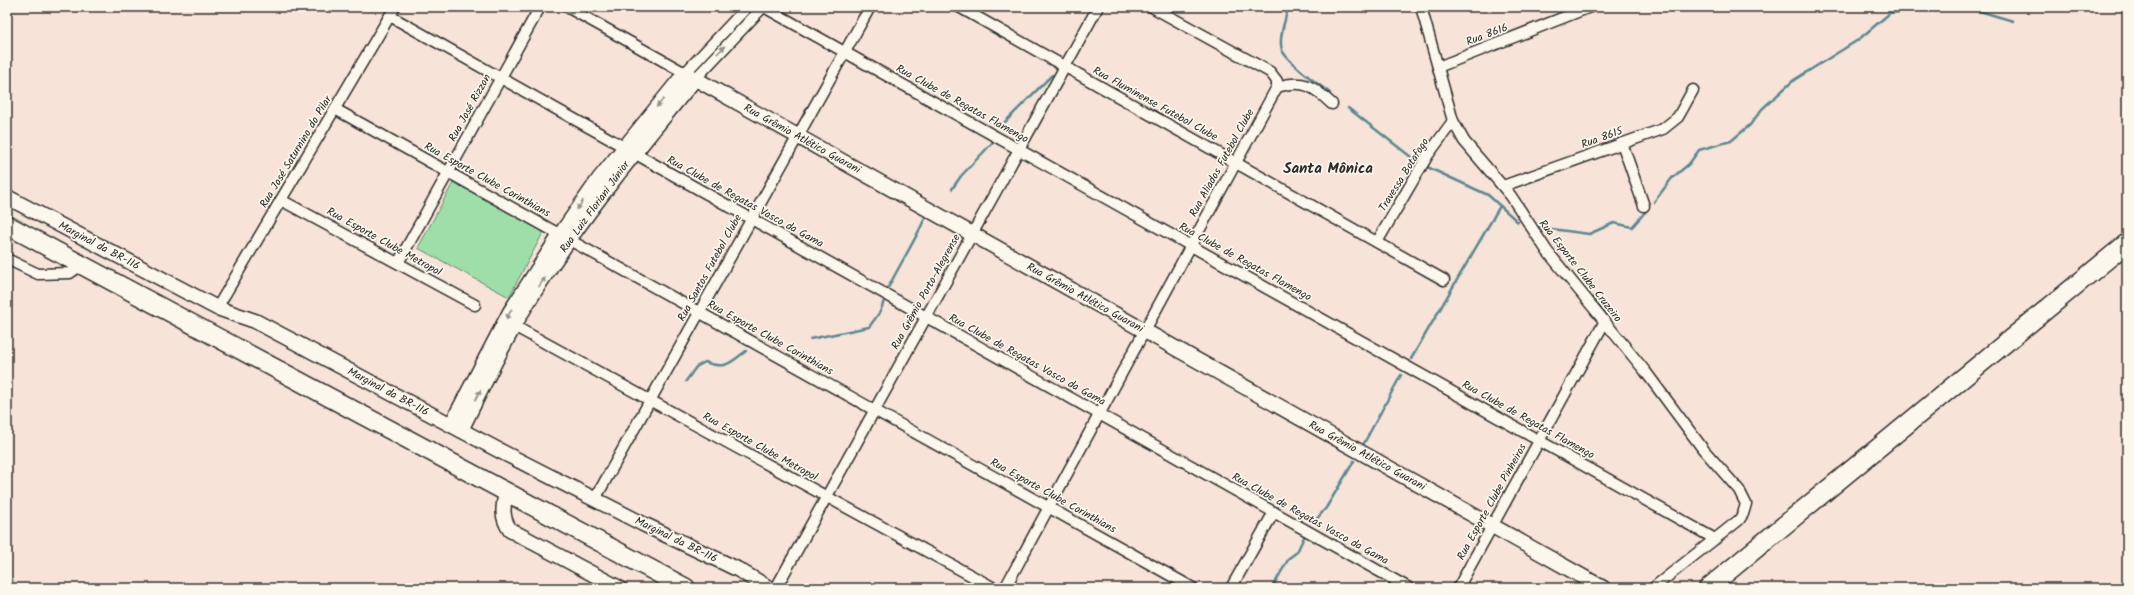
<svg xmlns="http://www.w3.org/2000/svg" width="2134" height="595" viewBox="0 0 2134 595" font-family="Kalam,sans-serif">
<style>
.green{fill:#9edfa9;stroke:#64856a}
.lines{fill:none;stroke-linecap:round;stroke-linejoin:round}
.stream{stroke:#598992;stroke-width:2.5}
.street-casing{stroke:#2b2b2b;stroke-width:13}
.secondary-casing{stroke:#2b2b2b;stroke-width:17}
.highway-casing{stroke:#2b2b2b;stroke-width:21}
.street{stroke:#fbf7ec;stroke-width:10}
.secondary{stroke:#fbf7ec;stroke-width:14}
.highway{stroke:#fbf7ec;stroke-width:18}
.oneway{fill:#93918c}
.labels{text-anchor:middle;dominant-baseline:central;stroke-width:3.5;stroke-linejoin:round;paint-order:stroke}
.street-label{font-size:11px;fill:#2b2b2b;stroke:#fbf7ec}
.district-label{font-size:15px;font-weight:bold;fill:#2b2b2b;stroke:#fbf7ec}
</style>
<rect width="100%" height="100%" fill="#f7e3d7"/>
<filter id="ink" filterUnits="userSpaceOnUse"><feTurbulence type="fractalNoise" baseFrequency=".025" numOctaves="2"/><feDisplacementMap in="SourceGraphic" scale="8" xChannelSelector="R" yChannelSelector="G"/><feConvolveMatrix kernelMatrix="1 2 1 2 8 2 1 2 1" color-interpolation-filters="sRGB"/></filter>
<g filter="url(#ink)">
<path class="green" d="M 454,181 L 545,229 L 509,297 L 418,248 Z"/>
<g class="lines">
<g class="stream">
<path d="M 1288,7 C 1286,19 1278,38 1282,50 C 1286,61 1319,85 1330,93"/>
<path d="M 1966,7 L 2013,21"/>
<path d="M 1097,18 L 1105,7"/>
<path d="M 1348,108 L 1420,164"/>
<path d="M 1002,125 L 1052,75"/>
<path d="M 1425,166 L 1488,195 L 1518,222"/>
<path d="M 952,189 L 961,176 L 993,142"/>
<path d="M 1654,202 L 1672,178 L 1689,164 L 1699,150 L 1731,141 L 1750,125 L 1762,109 L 1794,80 L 1858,40 L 1890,13 L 1952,7"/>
<path d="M 1537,227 L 1589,234 L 1614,223 L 1632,227 L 1647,210"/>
<path d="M 888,288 C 900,264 915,241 925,218"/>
<path d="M 810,339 L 869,327 L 880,312 L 884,301"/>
<path d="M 1411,359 L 1500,206"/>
<path d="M 686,381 L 696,367 L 705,362 C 726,370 730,363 746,351"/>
<path d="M 1363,445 L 1401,375"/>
<path d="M 1314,522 L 1326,508 L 1354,461"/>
<path d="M 1272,588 L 1289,558 L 1297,552 L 1305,535"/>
</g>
<g class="street-casing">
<g id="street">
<path d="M 567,7 L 685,73 L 747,7"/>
<path d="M 764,7 L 1715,539"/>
<path d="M 959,7 L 1444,280"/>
<path d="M 1152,7 L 1270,72 L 1277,81 L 1277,87"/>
<path d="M 1421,7 L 1453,121 L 1464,141 L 1511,196 L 1547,251 L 1645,371 L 1703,449 L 1739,490 L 1746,504 L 1743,514 L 1739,520 L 1653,588"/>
<path d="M 390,16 L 624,147"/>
<path d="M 1438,67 L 1590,7"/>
<path d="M 695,79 L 763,7"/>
<path d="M 1277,87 C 1304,79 1313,86 1332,104"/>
<path d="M 335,109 L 1193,588"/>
<path d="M 1622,143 L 1644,206"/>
<path d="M 634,153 L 1409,588"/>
<path d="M 1503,186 L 1663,129 L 1678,117 L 1693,90"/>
<path d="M 281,200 L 475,305"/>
<path d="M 1377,242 L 1428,155 L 1453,121"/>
<path d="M 7,259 L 38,274 L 70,273 L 81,265"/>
<path d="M 398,263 L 540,7"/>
<path d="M 217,308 L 395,7"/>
<path d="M 514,326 L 994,588"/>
<path d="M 595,499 L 870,7"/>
<path d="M 776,588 L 1098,7"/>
<path d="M 1005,588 L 1277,87"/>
<path d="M 1231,588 L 1274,512"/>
<path d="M 1458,588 L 1604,323"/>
</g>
</g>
<g class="secondary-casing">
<g id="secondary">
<path d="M 7,197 L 217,308 L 255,321 L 504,453 L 643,524 L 737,569 L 769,588"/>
<path d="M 451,425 L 510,312 L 560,235 L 599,179 L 685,73 L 1603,588"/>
<path d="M 461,430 C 480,392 498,354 519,317 C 569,232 632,155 695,79"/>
<path d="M 506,492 C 503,507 501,517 510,530 L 619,588"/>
</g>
</g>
<g class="highway-casing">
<g id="highway">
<path d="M 7,225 L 686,588"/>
<path d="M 1708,588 L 2127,243"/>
</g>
</g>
<use href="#street" class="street"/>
<use href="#secondary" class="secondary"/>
<use href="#highway" class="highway"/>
</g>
<defs><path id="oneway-solid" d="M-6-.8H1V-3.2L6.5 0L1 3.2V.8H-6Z"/></defs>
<g class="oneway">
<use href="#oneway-solid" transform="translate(721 50) rotate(-46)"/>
<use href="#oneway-solid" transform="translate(660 103) rotate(130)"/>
<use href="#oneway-solid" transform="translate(580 205) rotate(124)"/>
<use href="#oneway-solid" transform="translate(542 282) rotate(-56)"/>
<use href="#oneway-solid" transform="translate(509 314) rotate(119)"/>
<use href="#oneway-solid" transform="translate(478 395) rotate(-63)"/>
</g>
</g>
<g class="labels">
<g class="street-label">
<text transform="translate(1487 35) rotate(-21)">Rua 8616</text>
<text transform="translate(962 104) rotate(29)">Rua Clube de Regatas Flamengo</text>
<text transform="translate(1155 104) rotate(29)">Rua Fluminense Futebol Clube</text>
<text transform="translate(470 108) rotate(-61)">Rua José Rizzon</text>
<text transform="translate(1602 138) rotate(-20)">Rua 8615</text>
<text transform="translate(802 139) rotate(29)">Rua Grêmio Atlético Guarani</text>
<text transform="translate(296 152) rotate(-59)">Rua José Saturnino do Pilar</text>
<text transform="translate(1222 163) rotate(-61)">Rua Aliados Futebol Clube</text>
<text transform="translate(1404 175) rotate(-58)">Travessa Botafogo</text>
<text transform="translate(487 180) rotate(29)">Rua Esporte Clube Corinthians</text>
<text transform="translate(745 202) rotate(29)">Rua Clube de Regatas Vasco da Gama</text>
<text transform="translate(595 207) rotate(-54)">Rua Luiz Floriani Júnior</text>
<text transform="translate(384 242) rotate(29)">Rua Esporte Clube Metropol</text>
<text transform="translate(99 246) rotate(28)">Marginal da BR-116</text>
<text transform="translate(1245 262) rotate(29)">Rua Clube de Regatas Flamengo</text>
<text transform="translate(710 268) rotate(-61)">Rua Santos Futebol Clube</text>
<text transform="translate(1580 271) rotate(52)">Rua Esporte Clube Cruzeiro</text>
<text transform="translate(926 292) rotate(-61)">Rua Grêmio Porto-Alegrense</text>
<text transform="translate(1085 298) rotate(29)">Rua Grêmio Atlético Guarani</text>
<text transform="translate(770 338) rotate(29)">Rua Esporte Clube Corinthians</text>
<text transform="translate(1027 360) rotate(29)">Rua Clube de Regatas Vasco da Gama</text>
<text transform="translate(388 392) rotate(28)">Marginal da BR-116</text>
<text transform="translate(1528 420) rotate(29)">Rua Clube de Regatas Flamengo</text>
<text transform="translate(760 447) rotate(29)">Rua Esporte Clube Metropol</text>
<text transform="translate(1367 456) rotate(29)">Rua Grêmio Atlético Guarani</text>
<text transform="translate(1053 496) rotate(29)">Rua Esporte Clube Corinthians</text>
<text transform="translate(1492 502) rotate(-61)">Rua Esporte Clube Pinheiros</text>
<text transform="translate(1310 519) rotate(29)">Rua Clube de Regatas Vasco da Gama</text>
<text transform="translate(676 540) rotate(26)">Marginal da BR-116</text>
</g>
<g class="district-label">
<text x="1328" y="169">Santa Mônica</text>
</g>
</g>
<rect width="2134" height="595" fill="none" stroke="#fbf7ec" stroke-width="24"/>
<rect x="12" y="12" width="2110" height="571" fill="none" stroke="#2b2b2b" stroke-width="1.5" filter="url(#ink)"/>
</svg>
